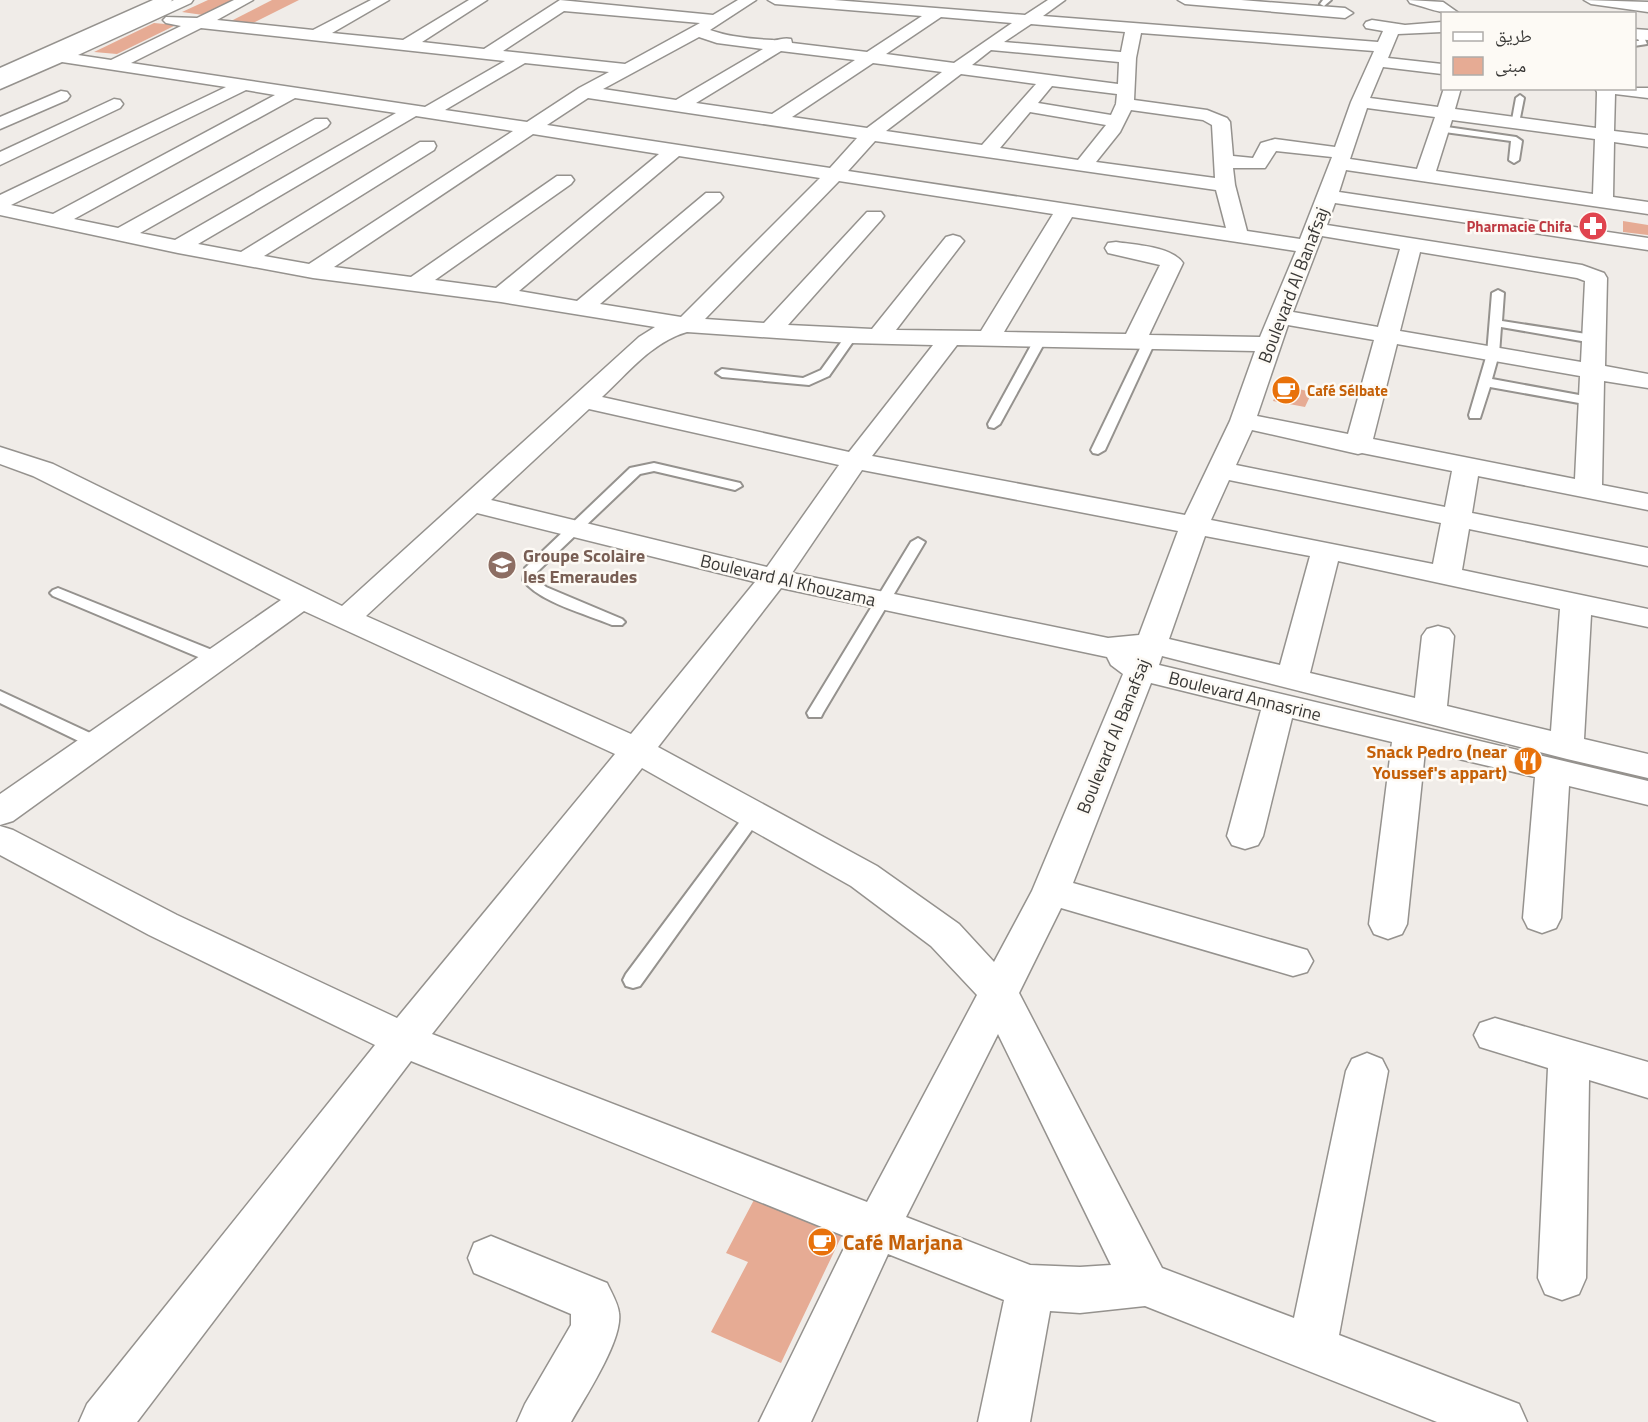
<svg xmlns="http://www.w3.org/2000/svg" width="1648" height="1422" viewBox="0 0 1648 1422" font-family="'Titillium Web','Noto Naskh Arabic',sans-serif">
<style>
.building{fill:#e6ab94}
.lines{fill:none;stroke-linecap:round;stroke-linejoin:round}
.lane-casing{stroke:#95928e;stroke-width:4}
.street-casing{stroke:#95928e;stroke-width:3}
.secondary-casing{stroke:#95928e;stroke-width:3}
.lane{fill:#fff;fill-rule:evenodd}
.street{fill:#fff;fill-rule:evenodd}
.secondary{fill:#fff;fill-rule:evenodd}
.labels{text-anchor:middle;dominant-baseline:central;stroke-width:5;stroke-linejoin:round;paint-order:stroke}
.far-health-label{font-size:15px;font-weight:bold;fill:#be3a42;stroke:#fdfaf5;text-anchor:end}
.far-food-label{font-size:15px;font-weight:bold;fill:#c56008;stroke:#fdfaf5;text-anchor:start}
.street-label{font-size:18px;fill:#393836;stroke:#fdfaf5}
.education-label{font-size:18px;font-weight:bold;fill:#785e54;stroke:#fdfaf5;text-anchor:start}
.food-label{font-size:18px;font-weight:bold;fill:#c56008;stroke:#fdfaf5;text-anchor:end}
.near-food-label{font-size:21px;font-weight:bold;fill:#c56008;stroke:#fdfaf5;text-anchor:start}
</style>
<rect width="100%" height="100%" fill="#f0ece8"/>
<g class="building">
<path d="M 208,0 L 234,0 L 203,15 L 182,12 Z"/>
<path d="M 272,0 L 299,0 L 253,23 L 231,21 Z"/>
<path d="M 154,23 L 176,25 L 117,54 L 94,52 Z"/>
<path d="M 1581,218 L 1599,219 L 1601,229 L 1583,227 Z"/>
<path d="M 1623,221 L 1648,225 L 1648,235 L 1623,232 Z"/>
<path d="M 1280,385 L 1312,392 L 1305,407 L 1273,401 Z"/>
<path d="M 756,1196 L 844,1231 L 781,1363 L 711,1332 L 748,1262 L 726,1253 Z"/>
</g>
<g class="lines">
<g class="lane-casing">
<g id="lane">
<path d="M 1323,0 L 1331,0 L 1324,6 L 1320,4 Z"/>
<path d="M 1636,33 L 1642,33 L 1647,44 L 1634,46 L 1634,41 L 1639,41 Z"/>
<path d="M 1520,95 L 1524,98 L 1519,123 L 1511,125 L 1516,98 Z"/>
<path d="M 1440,126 L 1516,137 L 1522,141 L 1519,160 L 1514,163 L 1509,160 L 1511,141 L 1437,131 L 1435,129 Z"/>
<path d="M 1498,290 L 1504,293 L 1502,321 L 1593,335 L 1599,339 L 1593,343 L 1501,327 L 1499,354 L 1492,379 L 1590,397 L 1596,401 L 1594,404 L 1590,405 L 1490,387 L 1481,415 L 1480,418 L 1470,418 L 1469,415 L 1487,354 L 1492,293 Z"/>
<path d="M 851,332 L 857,336 L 829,376 L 809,385 L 722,377 L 716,373 L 722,369 L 803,378 L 821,370 L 847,334 Z"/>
<path d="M 1040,336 L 1046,340 L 1000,424 L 994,428 L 989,427 L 988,424 L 1034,340 Z"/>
<path d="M 1149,338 L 1155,342 L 1105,450 L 1098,454 L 1093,453 L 1091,450 L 1143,342 Z"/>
<path d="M 654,463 L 740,483 L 742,486 L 735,490 L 654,471 L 640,474 L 537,572 L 537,579 L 546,587 L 622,619 L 625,622 L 622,625 L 612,625 C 586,614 539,602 523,580 L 525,568 L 630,468 Z"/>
<path d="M 918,538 L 925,542 L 823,713 L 821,717 L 809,717 L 807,713 L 911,542 Z"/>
<path d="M 58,588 L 222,654 L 224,658 L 216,663 L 210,662 L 53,596 L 50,593 L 53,590 Z"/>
<path d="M 0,691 L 103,739 L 105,743 L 103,747 L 91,747 L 0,703 Z"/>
<path d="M 753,810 L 759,812 L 762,816 L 759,820 L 640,986 L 633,988 L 626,986 L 623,980 L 626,974 L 747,812 Z"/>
</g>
</g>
<g class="street-casing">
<g id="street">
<path d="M 174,0 L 193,0 L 191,3 L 78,55 L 111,60 L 181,26 L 166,23 L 163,20 L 166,17 L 197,18 L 234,0 L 253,0 L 217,20 L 313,30 L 371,0 L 389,0 L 332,33 L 403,40 L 469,0 L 487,0 L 422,42 L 484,49 L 560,0 L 713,15 L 738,0 L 756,0 L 710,30 C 729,37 752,39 772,40 C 779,41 783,37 791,39 L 792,43 L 867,52 L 922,16 L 775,4 L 768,0 L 834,0 L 1025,15 L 1048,0 L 1065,0 L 1043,16 L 1378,42 L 1383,31 L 1366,28 L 1364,25 L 1366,22 L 1372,20 L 1405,25 L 1442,22 L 1442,32 L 1398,34 L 1388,58 L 1442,64 L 1442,74 L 1383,67 L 1370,98 L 1438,107 L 1444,88 L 1461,88 L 1455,109 L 1596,128 L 1597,92 L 1595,88 L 1648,88 L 1648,98 L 1615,94 L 1614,131 L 1648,135 L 1648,147 L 1614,142 L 1613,197 L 1648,202 L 1648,214 L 1346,170 L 1339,192 L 1648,238 L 1648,250 L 1335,203 L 1327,225 L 1582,265 L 1604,273 L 1607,278 L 1605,366 L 1648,374 L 1648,388 L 1604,381 L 1602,485 L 1648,494 L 1648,510 L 1478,476 L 1472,513 L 1648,548 L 1648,566 L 1469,529 L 1462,570 L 1648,609 L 1648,627 L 1591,615 L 1584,739 L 1648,754 L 1648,778 L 1567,759 L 1162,656 L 1159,665 L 1648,781 L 1648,805 L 1569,786 L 1561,918 L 1556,928 L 1542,933 L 1528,928 L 1523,918 L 1535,777 L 1425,751 L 1407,924 L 1402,934 L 1388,939 L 1374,934 L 1369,924 L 1392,742 L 1292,718 L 1263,836 L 1258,845 L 1245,849 L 1232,845 L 1227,836 L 1261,710 L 1151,683 L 1073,883 L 1307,950 L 1313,961 L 1307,972 L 1293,976 L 1061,908 L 1019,993 L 1162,1268 L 1294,1318 L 1346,1071 L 1352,1059 L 1367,1053 L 1382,1059 L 1388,1071 L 1339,1335 L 1519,1404 L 1527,1422 L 1437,1422 L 1145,1306 L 1080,1313 L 1050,1311 L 1030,1422 L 978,1422 L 1004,1300 L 888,1254 L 811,1422 L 759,1422 L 849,1238 L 411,1061 L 137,1422 L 79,1422 L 87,1404 L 375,1045 L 149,935 L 0,855 L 0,826 L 13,830 L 177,915 L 397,1018 L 615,754 L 304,611 L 13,821 L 0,825 L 0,794 L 281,600 L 33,476 L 0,464 L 0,447 L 53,464 L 342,606 L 639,337 L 655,327 L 501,302 L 313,278 L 178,253 L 0,215 L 0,195 L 226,87 L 62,62 L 0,89 L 0,78 ZM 564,11 L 700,23 L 625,64 L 503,51 ZM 941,17 L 1012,23 L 954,63 L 886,54 ZM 1031,24 L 1125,32 L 1121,52 L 1004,42 ZM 201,28 L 505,61 L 425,107 L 131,63 ZM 1141,33 L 1374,51 L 1351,102 L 1335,147 L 1275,139 L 1261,143 L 1253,158 L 1233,156 L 1230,122 L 1227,118 L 1207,110 L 1134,100 L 1136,58 ZM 699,37 L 717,43 L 763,49 L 676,100 L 603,89 ZM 991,50 L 1119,62 L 1118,84 L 972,65 ZM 781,51 L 855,60 L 772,114 L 696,103 ZM 525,63 L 609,72 L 579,88 L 527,122 L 445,110 ZM 873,63 L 942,72 L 867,128 L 792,117 ZM 961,74 L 1036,84 L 982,145 L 886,131 ZM 1052,86 L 1117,94 L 1116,104 L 1111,115 L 1038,103 ZM 246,90 L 275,95 L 53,214 L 11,205 ZM 295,98 L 396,113 L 175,240 L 140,233 L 327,127 L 330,123 L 327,119 L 315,119 L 118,228 L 74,219 ZM 588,98 L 857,138 L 830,168 L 547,125 ZM 1367,108 L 1435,117 L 1417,169 L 1350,159 ZM 1131,110 L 1203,120 L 1212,125 L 1215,178 L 1096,162 L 1120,132 ZM 1030,112 L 1106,125 L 1078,160 L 1000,148 ZM 416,116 L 513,131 L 309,264 L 264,256 L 434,150 L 436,146 L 434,142 L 420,142 L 241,252 L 198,244 ZM 1452,120 L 1595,139 L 1593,194 L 1436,171 ZM 533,134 L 659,154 L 496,288 L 435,280 L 571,184 L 574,180 L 571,176 L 557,176 L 411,277 L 334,267 ZM 875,141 L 1216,190 L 1226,228 L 848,171 ZM 1276,151 L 1332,157 L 1300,239 L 1247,231 L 1235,185 L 1233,168 L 1265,168 ZM 679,156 L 820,178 L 681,317 L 600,304 L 720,201 L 723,197 L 720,193 L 706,193 L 577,301 L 519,291 ZM 839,181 L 1053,214 L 981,331 L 896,330 L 964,241 L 960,237 L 953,235 L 946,237 L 872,329 L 788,325 L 881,220 L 884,216 L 881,212 L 867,212 L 764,323 L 705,319 ZM 1072,217 L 1296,251 L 1260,337 L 1149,335 L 1183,263 C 1171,246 1135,245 1116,242 L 1108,243 L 1105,248 L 1108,253 L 1160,265 L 1126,334 L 1004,332 ZM 1322,236 L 1400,249 L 1378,327 L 1293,312 ZM 1420,252 L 1577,278 L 1585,281 L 1581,362 L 1400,331 ZM 1288,325 L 1374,340 L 1348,434 L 1257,416 ZM 687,332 L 851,343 L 933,345 L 849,452 L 602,397 C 628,373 652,342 687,332 ZM 1397,344 L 1580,376 L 1575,479 L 1373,439 ZM 957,345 L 1255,351 L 1230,421 L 1185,515 L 872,456 ZM 589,409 L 839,465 L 767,567 L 491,500 ZM 1252,430 L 1358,454 L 1362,453 L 1452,471 L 1445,507 L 1236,465 ZM 862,470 L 1178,531 L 1139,635 L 1108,638 L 792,573 ZM 1229,480 L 1441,523 L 1433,564 L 1211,520 ZM 477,513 L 755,582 L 631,734 L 366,616 ZM 1205,536 L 1310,556 L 1280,665 L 1169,639 ZM 1338,561 L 1560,609 L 1551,731 L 1447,706 L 1454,636 L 1449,629 L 1438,626 L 1427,629 L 1422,636 L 1415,698 L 1310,673 ZM 781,588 L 1107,657 L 1111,665 L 1123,674 L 1032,891 L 994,962 L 959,924 L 877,866 L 658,747 ZM 642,768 L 851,886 L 931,946 L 977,995 L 867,1202 L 432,1034 ZM 998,1034 L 1111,1265 L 1080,1267 L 1030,1265 L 906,1217 Z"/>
<path d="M 1178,0 L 1241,0 L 1345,8 L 1353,13 L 1345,18 L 1185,4 Z"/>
<path d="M 1408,0 L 1443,2 L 1460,14 C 1442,14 1428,8 1410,3 Z"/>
<path d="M 1584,0 L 1648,2 L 1648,12 L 1591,4 Z"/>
<path d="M 1634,29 L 1648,30 L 1648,40 L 1634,39 Z"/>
<path d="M 61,91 L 67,92 L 70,96 L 67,100 L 0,129 L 0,117 Z"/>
<path d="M 114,99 L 120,100 L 123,104 L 120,108 L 0,165 L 0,152 Z"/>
<path d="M 1495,1018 L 1648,1062 L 1648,1098 L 1589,1080 L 1586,1278 L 1579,1294 L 1562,1300 L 1545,1294 L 1538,1278 L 1548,1068 L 1480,1047 L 1474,1035 L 1480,1023 Z"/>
<path d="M 491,1236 L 607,1283 C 611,1292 618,1303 619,1313 C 623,1340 585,1397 571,1422 L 517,1422 L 525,1404 L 571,1325 L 571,1314 L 474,1273 L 468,1258 L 474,1243 Z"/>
</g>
</g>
<g class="secondary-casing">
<path id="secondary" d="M 153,0 L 172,0 L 170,3 L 0,79 L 0,68 Z"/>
</g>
<use href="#lane" class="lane"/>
<use href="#street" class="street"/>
<use href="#secondary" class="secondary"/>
</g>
<defs>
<g id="pharmacy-disc" transform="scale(1.5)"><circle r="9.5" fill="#e0444e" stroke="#fdfaf5"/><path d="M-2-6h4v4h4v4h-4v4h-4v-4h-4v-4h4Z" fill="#fff"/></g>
<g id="cafe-disc" transform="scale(1.5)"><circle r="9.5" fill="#e8710a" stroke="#fdfaf5"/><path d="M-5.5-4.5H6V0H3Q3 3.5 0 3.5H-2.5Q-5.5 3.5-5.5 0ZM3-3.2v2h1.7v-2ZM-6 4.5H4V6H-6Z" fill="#fff"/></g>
<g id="school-disc" transform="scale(1.5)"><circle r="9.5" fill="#8d6e63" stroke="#fdfaf5"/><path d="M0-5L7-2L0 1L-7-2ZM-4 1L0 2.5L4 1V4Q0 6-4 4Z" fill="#fff"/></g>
<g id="restaurant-disc" transform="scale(1.5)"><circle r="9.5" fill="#e8710a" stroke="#fdfaf5"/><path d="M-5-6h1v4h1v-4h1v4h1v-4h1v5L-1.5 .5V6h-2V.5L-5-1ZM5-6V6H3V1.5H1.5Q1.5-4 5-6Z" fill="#fff"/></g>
</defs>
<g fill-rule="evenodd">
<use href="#pharmacy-disc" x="1593" y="226"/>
<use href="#cafe-disc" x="1286" y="390"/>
<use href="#school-disc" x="502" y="565"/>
<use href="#restaurant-disc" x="1528" y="761"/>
<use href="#cafe-disc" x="822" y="1242"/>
</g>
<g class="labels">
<g class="far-health-label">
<text x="1572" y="226">Pharmacie Chifa</text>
</g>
<g class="far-food-label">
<text x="1307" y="390">Café Sélbate</text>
</g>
<g class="street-label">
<text transform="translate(1293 285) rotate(-69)">Boulevard Al Banafsaj</text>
<text transform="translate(788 580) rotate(13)">Boulevard Al Khouzama</text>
<text transform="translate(1245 696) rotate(14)">Boulevard Annasrine</text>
<text transform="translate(1113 736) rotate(-68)">Boulevard Al Banafsaj</text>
</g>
<g class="education-label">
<text x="523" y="555">Groupe Scolaire<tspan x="523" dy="21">les Emeraudes</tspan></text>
</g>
<g class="food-label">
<text x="1507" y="751">Snack Pedro (near<tspan x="1507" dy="21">Youssef's appart)</tspan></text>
</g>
<g class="near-food-label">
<text x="843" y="1242">Café Marjana</text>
</g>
</g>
<rect x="1441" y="12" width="195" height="78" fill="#fdfaf5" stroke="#afaca9" stroke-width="1.5"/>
<rect x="1453" y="32" width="30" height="9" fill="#ffffff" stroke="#afaca9" stroke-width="1.5"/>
<text x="1495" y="42" font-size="18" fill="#393836">طريق</text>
<rect x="1453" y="57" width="30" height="18" fill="#e6ab94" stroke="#afaca9" stroke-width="1.5"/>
<text x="1495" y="72" font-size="18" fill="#393836">مبنى</text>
</svg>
